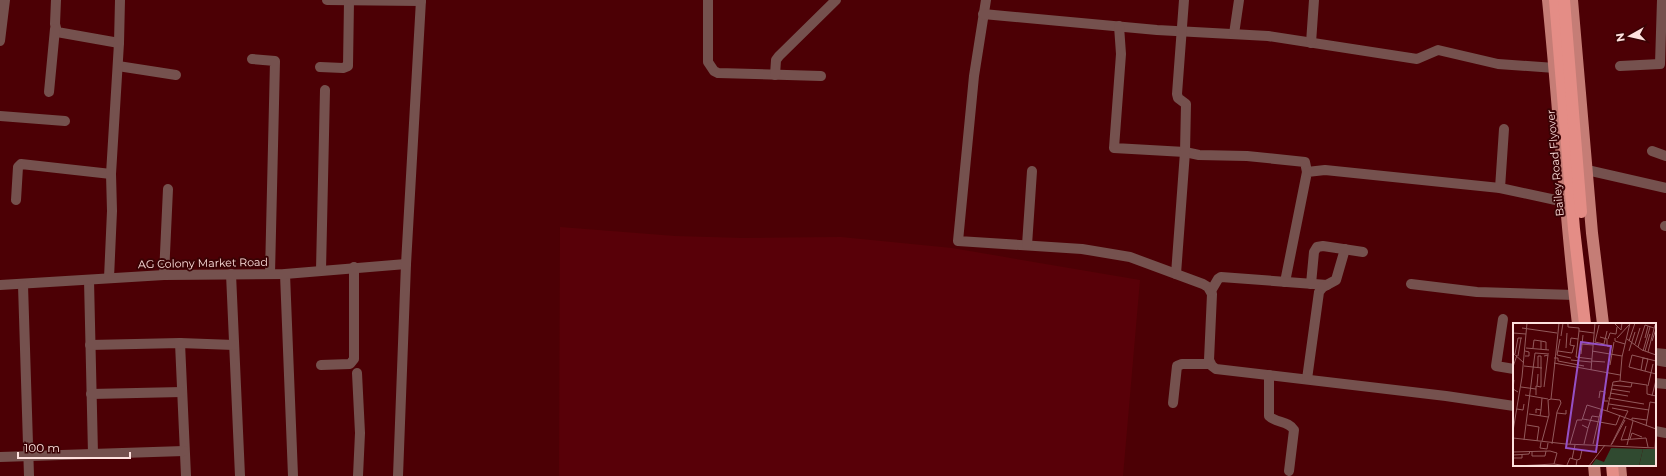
<svg xmlns="http://www.w3.org/2000/svg" width="1666" height="476" viewBox="0 0 1666 476" font-family="Montserrat,sans-serif">
<style>
.built{fill:#580008}
.lines{fill:none;stroke-linecap:round;stroke-linejoin:round}
.minor{stroke:#75514e;stroke-width:10}
.major{stroke:#c57d76;stroke-width:12}
.highway{stroke:#e48d86;stroke-width:12}
.highway-bridge{stroke:#e48d86;stroke-width:12}
.labels{text-anchor:middle;dominant-baseline:central;stroke-width:4;stroke-linejoin:round;paint-order:stroke}
.street-label{font-size:11px;fill:#fee1de;stroke:#3a0204}
.inset-road{fill:none;stroke:#935a5c;stroke-width:1}
.view{fill:#9550c5;fill-opacity:0.15;stroke:#9550c5;stroke-width:2}
.inset-edge{fill:none;stroke:#fee1de;stroke-width:2}
</style>
<rect width="100%" height="100%" fill="#4c0005"/>
<path class="built" d="M 560,227 L 675,236 L 743,238 L 841,237 L 952,248 L 1140,280 L 1123,476 L 559,476 Z"/>
<g class="lines">
<g class="minor">
<path d="M 56,0 L 55,24 L 57,32 L 119,43"/>
<path d="M 327,0 L 421,1"/>
<path d="M 708,0 L 708,62 L 714,71 L 718,73 L 821,76"/>
<path d="M 986,0 L 974,76 L 958,241 L 1082,249 L 1130,257 L 1203,284 L 1208,287 L 1212,294 L 1209,360 L 1212,366 L 1216,369 L 1446,396 L 1514,406"/>
<path d="M 983,14 L 1157,30 L 1268,36 L 1417,59 L 1438,50 L 1498,64 L 1555,68"/>
<path d="M 1119,26 L 1121,54 L 1114,148 L 1185,152 L 1199,155 L 1247,156 L 1305,162 L 1307,172"/>
<path d="M 1234,34 L 1239,0"/>
<path d="M 0,41 L 5,0"/>
<path d="M 1311,43 L 1314,0"/>
<path d="M 252,59 L 275,61 L 270,274"/>
<path d="M 118,66 L 176,75"/>
<path d="M 1620,66 L 1660,64 L 1662,0"/>
<path d="M 320,67 L 343,68 L 348,66 L 349,1"/>
<path d="M 775,75 L 776,60 L 779,56 L 836,0"/>
<path d="M 49,92 L 55,29"/>
<path d="M 0,116 L 65,121"/>
<path d="M 1652,151 L 1666,156"/>
<path d="M 1587,170 L 1666,188"/>
<path d="M 1500,188 L 1504,129"/>
<path d="M 16,200 L 18,167 L 21,164 L 111,174"/>
<path d="M 1665,226 L 1666,226"/>
<path d="M 1027,245 L 1032,171"/>
<path d="M 321,270 L 325,90"/>
<path d="M 231,274 L 240,476"/>
<path d="M 285,274 L 293,476"/>
<path d="M 1176,274 L 1185,152 L 1186,104 L 1178,98 L 1177,94 L 1184,0"/>
<path d="M 164,275 L 168,189"/>
<path d="M 109,278 L 112,211 L 111,174 L 119,43 L 120,0"/>
<path d="M 89,280 L 93,454"/>
<path d="M 1285,282 L 1307,172 L 1325,170 L 1500,188 L 1565,202"/>
<path d="M 1311,284 L 1314,252 L 1317,247 L 1323,246 L 1363,252"/>
<path d="M 1411,284 L 1477,292 L 1575,295"/>
<path d="M 0,285 L 164,275 L 285,274 L 406,264"/>
<path d="M 23,285 L 29,476"/>
<path d="M 1211,291 L 1218,279 L 1221,277 L 1327,285"/>
<path d="M 1503,319 L 1496,366 L 1514,369"/>
<path d="M 180,343 L 186,476"/>
<path d="M 90,345 L 180,343 L 234,345"/>
<path d="M 1655,353 L 1666,354"/>
<path d="M 1655,360 L 1666,362"/>
<path d="M 321,365 L 350,364 L 354,359 L 354,267"/>
<path d="M 357,373 L 360,433 L 358,476"/>
<path d="M 1269,375 L 1269,416 C 1276,423 1289,421 1294,430 L 1289,471"/>
<path d="M 1307,379 L 1319,292 L 1323,287 L 1336,280 L 1345,249"/>
<path d="M 1655,383 L 1666,384"/>
<path d="M 91,394 L 182,392"/>
<path d="M 1173,403 L 1177,366 L 1182,364 L 1210,364"/>
<path d="M 1655,431 L 1666,433"/>
<path d="M 0,457 L 184,451"/>
<path d="M 398,476 L 406,264 L 421,0"/>
</g>
<g class="major">
<path d="M 1548,0 C 1559,108 1565,216 1578,324"/>
<path d="M 1572,0 L 1592,233 L 1603,324"/>
<path d="M 1594,465 L 1595,476"/>
<path d="M 1620,465 L 1621,476"/>
</g>
<path class="highway" d="M 1612,465 L 1613,476"/>
<g class="highway-bridge">
<path d="M 1555,0 L 1574,229 L 1585,324"/>
<path d="M 1564,0 L 1581,212"/>
</g>
</g>
<g class="labels">
<g class="street-label">
<text transform="translate(1555 163) rotate(-95)">Bailey Road Flyover</text>
<text transform="translate(203 263) rotate(-1)">AG Colony Market Road</text>
</g>
</g>
<g transform="translate(1513 323)">
<rect width="143" height="143" fill="#4c0005"/>
<path d="M 98,125 L 130,126 L 126,143 L 78,143 L 83,136 L 91,139 Z" fill="#304a30"/>
<path d="M 130,126 L 143,126 L 143,143 L 126,143 Z" fill="#304a30"/>
<path class="inset-road" d="M 53,0 L 55,1 L 55,4 L 66,5 L 66,8M 101,0 L 108,7 L 109,0M 117,0 L 109,34 L 107,58 L 134,62 L 134,71 L 143,73M 86,2 L 82,19 L 91,21M 9,5 L 44,10M 0,10 L 13,11M 48,13 L 50,0M 87,14 L 94,16 L 94,23 L 99,24M 102,15 L 102,18 L 112,21M 104,15 L 116,2M 132,15 L 135,3M 47,16 L 44,32 L 58,35M 95,16 L 97,10 L 103,11 L 104,4M 114,16 L 129,27 L 143,32M 28,18 L 33,19 L 33,27M 116,18 L 122,0M 139,18 L 143,6M 68,21 L 80,22M 91,21 L 94,8M 122,21 L 127,5M 62,23 L 57,22 L 58,15 L 65,16M 125,24 L 132,2 L 141,5M 13,25 L 36,27M 20,25 L 21,17 L 28,18 L 28,26M 53,25 L 54,10M 45,28 L 59,30 L 61,23M 79,28 L 109,33M 116,28 L 122,9M 130,28 L 137,4M 132,28 L 137,11M 135,29 L 142,2M 0,30 L 11,40M 2,31 L 5,15 L 9,15M 68,31 L 70,12M 5,33 L 8,15M 12,33 L 16,33 L 16,29 L 12,28M 41,35 L 45,35 L 45,38 L 71,43M 79,36 L 63,34 L 66,8 L 81,10M 58,37 L 78,39M 78,38 L 92,39M 143,38 L 119,32 L 116,44 L 143,51M 41,40 L 107,52M 97,42 L 101,19M 11,43 L 29,45M 0,44 L 4,32M 78,47 L 82,0M 128,47 L 130,35 L 135,36 L 132,48M 1,57 L 0,66 L 5,69M 107,58 L 100,59 L 94,88 L 143,106M 99,62 L 118,64 L 119,60M 24,63 L 25,51M 135,63 L 140,41M 8,64 L 23,66M 31,64 L 35,32 L 31,33M 98,66 L 117,69M 97,70 L 115,73M 12,72 L 35,76M 23,72 L 23,63 L 28,64 L 28,33 L 25,33 L 25,44M 139,73 L 143,57M 86,75 L 87,68 L 92,69 L 91,78 L 95,78M 95,75 L 131,81M 38,76 L 47,77 L 48,80 L 44,89 L 39,121M 96,81 L 136,87M 4,86 L 10,87 L 11,81M 28,87 L 29,75M 23,90 L 23,86 L 28,87 L 27,93M 44,90 L 53,91 L 53,87M 16,91 L 35,94M 70,96 L 103,102 L 107,92M 119,97 L 119,95 L 134,97M 14,102 L 26,104 L 24,118M 69,102 L 75,105 L 71,121M 113,103 L 108,117 L 133,115 L 135,124M 133,103 L 137,79 L 143,80M 75,105 L 79,93 L 86,94M 0,108 L 9,54 L 14,0M 0,115 L 53,121 L 143,125M 117,116 L 119,110 L 129,114M 11,117 L 22,30 L 36,31M 29,118 L 36,92 L 35,77 L 38,76 L 46,0M 28,119 L 27,125 L 34,126 L 35,120M 57,121 L 64,97 L 69,97 L 74,82 L 94,88M 80,121 L 88,86M 99,121 L 112,97M 98,122 L 115,88 L 99,85M 114,122 L 120,98M 142,124 L 143,110M 19,128 L 19,133 L 32,133 L 33,128M 0,129 L 37,128 L 44,130 L 41,141M 0,132 L 16,131 L 17,128M 0,135 L 9,135 L 9,131M 59,136 L 62,122M 64,137 L 67,136 L 69,127M 54,142 L 57,135 L 64,137 L 63,143M 3,143 L 41,141 L 55,143M 76,143 L 92,122"/>
<path class="view" d="M 68,19 L 98,23 L 83,129 L 53,125 Z"/>
<rect width="143" height="143" class="inset-edge"/>
</g>
<g transform="translate(1630 36) rotate(262)" stroke="#3a0204" stroke-width="3" paint-order="stroke">
<path d="M0-3L7 15L0 10L-7 15Z" fill="#fee1de"/>
<text y="-6" font-size="11" font-weight="bold" text-anchor="middle" fill="#fee1de">N</text>
</g>
<path d="M18 452v6h112v-6" fill="none" stroke="#fee1de" stroke-width="2"/>
<text x="24" y="452" font-size="12" fill="#fee1de" stroke="#3a0204" stroke-width="3" paint-order="stroke">100 m</text>
</svg>
